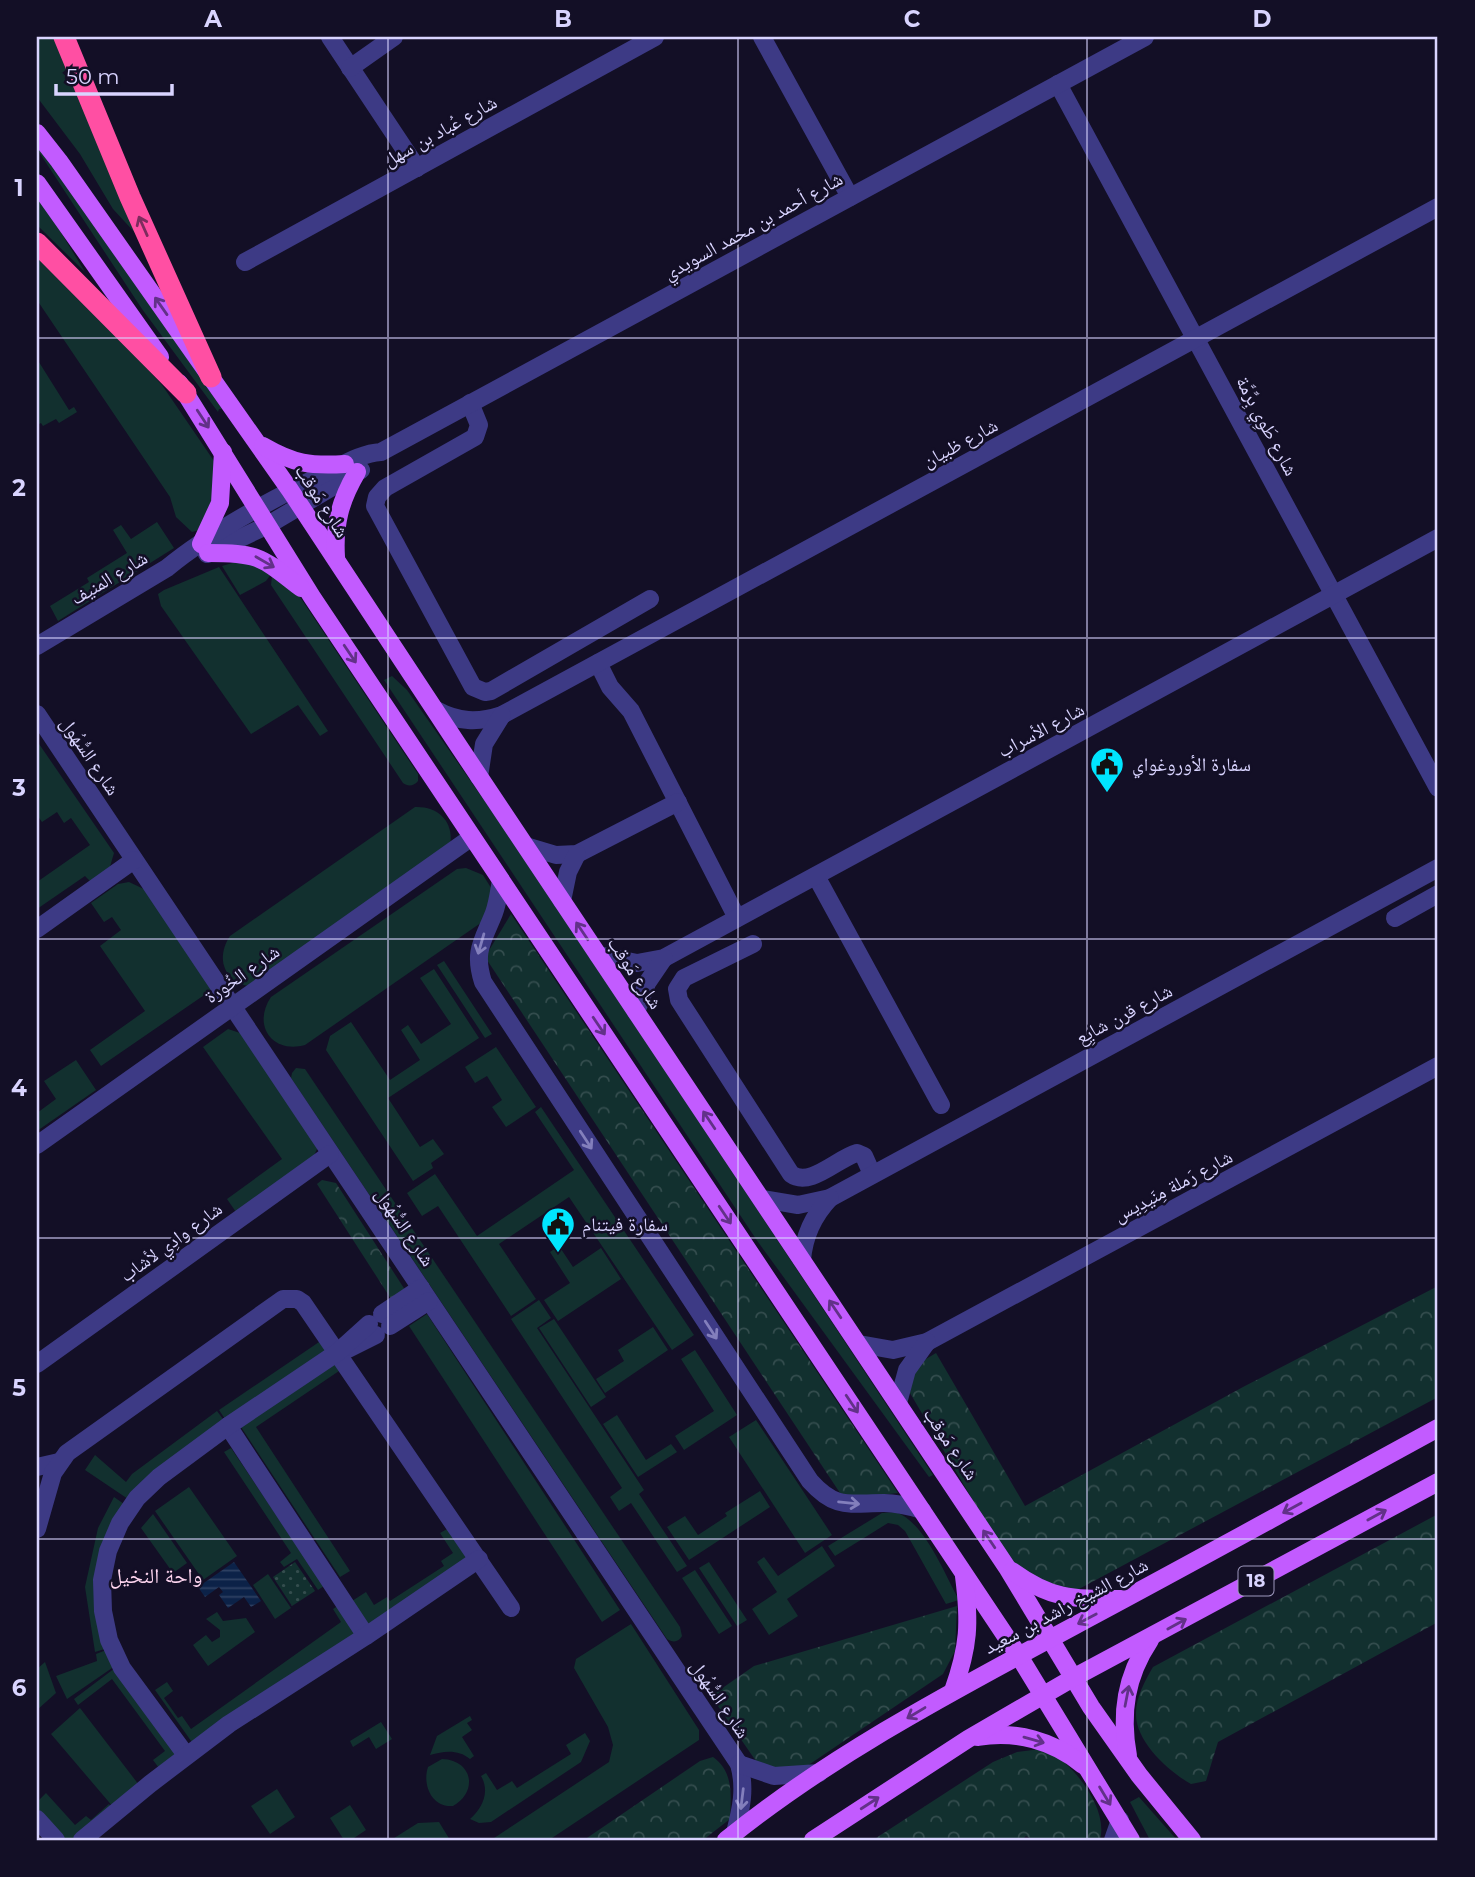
<svg xmlns="http://www.w3.org/2000/svg" width="1475" height="1877" viewBox="0 0 1475 1877" font-family="Montserrat,'Noto Naskh Arabic',sans-serif">
<style>
.grass{fill:#12302f}
.forest{fill:url(#forest-crowns)}
.park{fill:url(#park-dots)}
.water{fill:url(#water-rules)}
.lines{fill:none;stroke-linecap:round;stroke-linejoin:round}
.minor{stroke:#3d3a85;stroke-width:18}
.major{stroke:#c25bff;stroke-width:18}
.highway{stroke:#ff4fa3;stroke-width:21}
.oneway{stroke:#7d2c5e}
.oneway2{stroke:#623188}
.oneway3{stroke:#837fbc}
.grid{fill:none;stroke:#d9d4ff;stroke-width:2;stroke-opacity:0.55}
.labels{text-anchor:middle;dominant-baseline:central;stroke-width:5;stroke-linejoin:round;paint-order:stroke}
.shield{fill:#130f26;stroke:#9e99be;stroke-width:2}
.shield-label{font-size:18px;font-weight:bold;fill:#d9d4ff}
.street-label{font-size:19px;fill:#d9d4ff;stroke:#130f26}
.poi-label{font-size:19px;fill:#d9d4ff;stroke:#130f26;text-anchor:start}
.neighbourhood-label{font-size:21px;fill:#ffd6f0;stroke:#130f26}
.neatline{fill:none;stroke:#d9d4ff;stroke-width:2.5}
.grid-label{font-size:23px;text-anchor:middle;font-weight:bold;fill:#d9d4ff}
</style>
<defs>
<pattern id="forest-crowns" width="20" height="18" patternUnits="userSpaceOnUse" patternTransform="scale(1.75)"><rect width="20" height="18" fill="#12302f"/><path d="M2 6a3 3 0 1 1 6 0M12 15a3 3 0 1 1 6 0" fill="none" stroke="#344d4e"/></pattern>
<pattern id="park-dots" width="8" height="8" patternUnits="userSpaceOnUse" patternTransform="scale(1.75)"><rect width="8" height="8" fill="#12302f"/><path d="M2 2h.1M6 6h.1" fill="none" stroke="#344d4e" stroke-width="1.8" stroke-linecap="round"/></pattern>
<pattern id="water-rules" width="6" height="5" patternUnits="userSpaceOnUse" patternTransform="scale(1.75)"><rect width="6" height="5" fill="#0c2248"/><path d="M0 2.5h6" fill="none" stroke="#2f4163"/></pattern>
</defs>
<rect width="100%" height="100%" fill="#130f26"/>
<g class="grass">
<path d="M 37,37 L 58,37 L 137,235 L 113,209 L 80,154 L 37,97 Z"/>
<path d="M 37,142 L 222,409 L 219,409 L 218,412 L 142,309 L 37,149 Z"/>
<path d="M 37,193 L 85,272 L 37,225 Z"/>
<path d="M 37,248 L 162,385 L 214,461 L 218,488 L 204,529 L 192,532 L 176,517 L 170,497 L 37,300 Z"/>
<path d="M 37,359 L 69,410 L 74,407 L 77,412 L 59,423 L 56,419 L 43,426 L 41,423 L 37,425 L 37,404 L 39,403 L 37,399 Z"/>
<path d="M 157,522 L 174,548 L 58,621 L 50,606 L 89,582 L 87,578 L 127,553 L 113,530 L 121,525 L 131,539 Z"/>
<path d="M 246,559 L 274,570 L 266,581 L 240,595 L 222,566 Z"/>
<path d="M 219,567 L 328,731 L 320,736 L 298,705 L 251,734 L 161,606 L 158,594 L 164,590 Z"/>
<path d="M 272,576 L 286,576 L 418,774 L 418,781 C 414,786 408,787 403,783 L 271,585 Z"/>
<path d="M 392,676 L 407,690 L 521,853 L 933,1475 L 929,1477 L 758,1242 L 384,680 Z"/>
<path d="M 37,741 L 114,853 L 109,870 L 91,882 L 85,876 L 37,909 L 37,882 L 90,845 L 71,818 L 64,823 L 57,812 L 42,822 L 37,815 Z"/>
<path d="M 415,807 C 441,806 456,825 449,850 L 254,987 C 226,985 214,960 230,936 Z"/>
<path d="M 466,868 L 483,875 L 493,891 L 485,920 L 305,1045 C 272,1054 252,1025 271,997 L 457,869 Z"/>
<path d="M 129,882 L 146,890 L 213,989 L 101,1066 L 90,1050 L 145,1011 L 100,946 L 121,930 L 112,917 L 104,922 L 91,903 L 118,884 Z"/>
<path d="M 444,961 L 492,1034 L 485,1038 L 437,965 Z"/>
<path d="M 434,969 L 479,1038 L 388,1098 L 420,1147 L 433,1139 L 444,1154 L 431,1163 L 433,1168 L 413,1181 L 326,1050 L 330,1036 L 351,1022 L 390,1080 L 420,1060 L 401,1030 L 408,1025 L 421,1044 L 451,1024 L 420,978 Z"/>
<path d="M 228,1029 L 240,1033 L 318,1147 L 310,1164 L 238,1215 L 227,1199 L 282,1159 L 203,1047 Z"/>
<path d="M 496,1047 L 536,1107 L 506,1127 L 492,1107 L 502,1100 L 487,1076 L 475,1083 L 465,1067 Z"/>
<path d="M 76,1060 L 96,1090 L 37,1131 L 37,1113 L 56,1099 L 44,1081 Z"/>
<path d="M 296,1068 L 305,1069 L 680,1627 L 682,1636 C 679,1642 673,1643 667,1639 L 291,1078 L 292,1073 Z"/>
<path d="M 541,1107 L 694,1335 L 672,1350 L 569,1197 L 499,1244 L 536,1299 L 511,1316 L 438,1206 L 422,1216 L 407,1193 L 435,1174 L 477,1236 L 574,1170 L 535,1112 Z"/>
<path d="M 559,1246 L 573,1267 L 601,1248 L 621,1279 L 558,1321 L 544,1300 L 570,1283 L 550,1252 Z"/>
<path d="M 539,1300 L 551,1318 L 537,1328 L 644,1490 L 639,1494 L 687,1566 L 677,1572 L 631,1503 L 619,1511 L 610,1497 L 622,1488 L 511,1319 Z"/>
<path d="M 427,1314 L 620,1610 L 602,1622 L 409,1326 Z"/>
<path d="M 554,1319 L 606,1397 L 591,1407 L 539,1328 Z"/>
<path d="M 653,1327 L 668,1350 L 605,1393 L 596,1379 L 624,1361 L 618,1350 Z"/>
<path d="M 322,1340 L 330,1351 L 227,1422 L 219,1410 Z"/>
<path d="M 695,1350 L 737,1415 L 684,1450 L 675,1436 L 714,1411 L 681,1359 Z"/>
<path d="M 333,1362 L 339,1371 L 256,1427 L 350,1571 L 340,1577 L 239,1424 Z"/>
<path d="M 217,1411 L 226,1423 L 131,1501 L 85,1470 L 95,1455 L 126,1482 L 132,1474 Z"/>
<path d="M 617,1415 L 646,1460 L 671,1444 L 677,1452 L 638,1477 L 603,1424 Z"/>
<path d="M 756,1420 L 832,1535 L 805,1553 L 729,1437 Z"/>
<path d="M 231,1448 L 324,1586 L 318,1590 L 297,1559 L 284,1567 L 280,1562 L 291,1553 L 224,1452 Z"/>
<path d="M 189,1487 L 237,1556 L 203,1580 L 155,1511 Z"/>
<path d="M 760,1491 L 770,1507 L 689,1560 L 667,1527 L 685,1516 L 698,1535 L 727,1516 L 725,1513 Z"/>
<path d="M 114,1497 L 124,1504 L 98,1565 L 108,1648 L 95,1652 L 85,1587 L 98,1528 Z"/>
<path d="M 896,1512 C 925,1523 944,1573 959,1600 L 946,1604 L 905,1531 L 898,1525 L 888,1523 L 835,1556 L 828,1546 L 882,1513 Z"/>
<path d="M 153,1514 L 187,1563 L 173,1573 L 141,1528 Z"/>
<path d="M 449,1528 L 470,1559 L 367,1626 L 352,1601 L 366,1592 L 374,1605 L 387,1597 L 390,1601 L 444,1566 L 441,1561 L 453,1553 L 440,1533 Z"/>
<path d="M 822,1546 L 835,1566 L 787,1599 L 798,1616 L 769,1635 L 752,1609 L 777,1592 L 757,1562 L 764,1557 L 778,1576 Z"/>
<path d="M 709,1562 L 747,1620 L 737,1626 L 699,1568 Z"/>
<path d="M 695,1570 L 732,1626 L 719,1634 L 682,1578 Z"/>
<path d="M 268,1574 L 291,1608 L 275,1619 L 253,1585 Z"/>
<path d="M 341,1604 L 360,1632 L 196,1748 L 155,1690 L 167,1682 L 173,1691 L 164,1698 L 178,1718 L 182,1716 L 191,1729 L 341,1622 L 333,1609 Z"/>
<path d="M 217,1612 L 223,1621 L 246,1618 L 255,1632 L 208,1666 L 193,1645 L 206,1635 L 212,1642 L 220,1637 L 220,1630 L 206,1619 Z"/>
<path d="M 631,1624 L 699,1730 L 699,1740 L 549,1840 L 491,1840 L 609,1762 L 613,1745 L 608,1727 L 574,1668 L 576,1659 Z"/>
<path d="M 109,1649 L 115,1666 L 67,1699 L 56,1676 L 97,1661 L 96,1654 Z"/>
<path d="M 45,1662 L 56,1693 L 37,1710 L 37,1669 Z"/>
<path d="M 115,1668 L 178,1754 L 159,1768 L 153,1760 L 165,1751 L 112,1679 L 78,1705 L 74,1699 Z"/>
<path d="M 80,1708 L 139,1785 L 114,1808 L 51,1734 Z"/>
<path d="M 470,1716 L 472,1720 L 467,1723 L 472,1730 L 462,1737 L 474,1756 L 470,1759 C 458,1749 444,1751 430,1755 L 437,1736 Z"/>
<path d="M 381,1722 L 392,1739 L 376,1749 L 369,1737 L 353,1747 L 350,1741 Z"/>
<path d="M 585,1733 L 590,1741 L 581,1762 L 491,1822 L 479,1823 L 470,1819 C 483,1808 490,1791 481,1776 L 486,1773 L 497,1790 L 512,1781 L 517,1788 L 571,1754 L 566,1745 Z"/>
<path d="M 442,1759 C 472,1760 479,1791 453,1806 C 432,1808 422,1785 428,1767 Z"/>
<path d="M 277,1789 L 295,1817 L 270,1834 L 251,1806 Z"/>
<path d="M 46,1793 L 75,1825 L 86,1816 L 91,1820 L 109,1804 L 113,1809 L 79,1840 L 65,1840 L 37,1809 L 37,1802 Z"/>
<path d="M 1139,1797 L 1177,1840 L 1150,1840 L 1130,1802 Z"/>
<path d="M 350,1805 L 366,1830 L 351,1840 L 344,1840 L 330,1818 Z"/>
<path d="M 439,1822 L 450,1840 L 391,1840 L 418,1823 Z"/>
</g>
<g class="forest">
<path d="M 511,914 L 898,1493 L 844,1499 L 485,957 Z"/>
<path d="M 322,1180 L 336,1183 L 407,1293 L 393,1302 L 317,1184 Z"/>
<path d="M 1438,1286 L 1438,1397 L 1077,1590 L 1047,1588 L 1022,1575 L 995,1538 L 910,1393 C 912,1369 915,1365 936,1353 L 1025,1506 L 1243,1387 Z"/>
<path d="M 1438,1514 L 1438,1622 L 1218,1742 L 1206,1781 L 1191,1784 C 1168,1771 1135,1741 1136,1713 C 1136,1697 1145,1681 1153,1667 Z"/>
<path d="M 957,1606 L 955,1651 L 943,1674 L 807,1766 L 783,1769 L 758,1764 L 711,1696 L 754,1666 Z"/>
<path d="M 1041,1749 C 1049,1753 1059,1757 1065,1763 C 1085,1781 1107,1814 1100,1840 L 1033,1840 L 1026,1836 L 1022,1840 L 873,1840 L 993,1762 L 1017,1752 Z"/>
<path d="M 713,1757 C 734,1772 731,1796 730,1819 L 703,1840 L 584,1840 L 700,1761 Z"/>
</g>
<path class="park" d="M 295,1562 L 315,1591 L 292,1606 L 273,1577 Z"/>
<path class="water" d="M 234,1562 L 261,1601 L 251,1607 L 244,1597 L 228,1608 L 219,1595 L 223,1592 L 219,1587 L 205,1597 L 198,1587 Z"/>
<g class="lines">
<g class="minor">
<path d="M 330,37 L 417,168"/>
<path d="M 762,37 L 850,197"/>
<path d="M 350,68 L 394,37"/>
<path d="M 1058,84 L 1438,788"/>
<path d="M 245,262 L 655,37"/>
<path d="M 470,403 L 479,425 L 475,437 L 385,488 L 377,497 L 375,506 L 473,687 L 485,692 L 491,691 L 650,599"/>
<path d="M 207,554 L 268,525 L 361,470"/>
<path d="M 37,646 L 167,568 C 212,531 278,496 330,471 C 346,463 363,453 381,452 L 1145,37"/>
<path d="M 598,663 L 610,687 L 631,711 L 737,918"/>
<path d="M 436,710 C 458,722 478,723 502,715 L 1438,207"/>
<path d="M 37,714 L 739,1764 C 746,1789 741,1809 735,1833"/>
<path d="M 479,777 L 484,744 L 502,715"/>
<path d="M 526,846 L 556,855 L 577,854 L 678,802"/>
<path d="M 816,876 L 941,1105"/>
<path d="M 501,880 C 499,891 498,902 494,913 C 483,941 473,951 483,982 L 810,1481 C 836,1510 849,1503 884,1503 C 897,1503 909,1506 922,1510"/>
<path d="M 562,901 L 568,872 L 577,854"/>
<path d="M 1395,918 L 1438,894"/>
<path d="M 37,929 L 134,860"/>
<path d="M 753,944 L 684,978 L 677,989 L 679,1000 L 791,1174 C 810,1188 838,1158 857,1153 L 864,1156 L 872,1174"/>
<path d="M 598,955 L 637,963 L 664,958 L 1438,538"/>
<path d="M 636,1012 L 647,983 L 664,958"/>
<path d="M 37,1145 L 472,837"/>
<path d="M 762,1199 L 798,1205 L 830,1198 L 1438,868"/>
<path d="M 802,1260 C 804,1235 813,1216 830,1198"/>
<path d="M 382,1314 L 421,1288"/>
<path d="M 390,1326 L 429,1301"/>
<path d="M 859,1344 L 893,1350 L 927,1342 L 1438,1066"/>
<path d="M 348,1349 L 376,1335"/>
<path d="M 37,1364 L 330,1154"/>
<path d="M 898,1403 L 907,1370 L 927,1342"/>
<path d="M 228,1426 L 366,1636"/>
<path d="M 37,1467 L 59,1462"/>
<path d="M 37,1529 L 53,1473 L 67,1453 L 283,1299 L 297,1299 L 303,1303 L 511,1608"/>
<path d="M 186,1755 L 122,1668 L 109,1640 L 103,1611 L 102,1580 L 108,1551 L 120,1523 L 137,1498 L 159,1477 L 228,1426 L 338,1352 L 369,1324"/>
<path d="M 739,1764 L 774,1776 L 819,1773"/>
<path d="M 37,1819 L 56,1840"/>
<path d="M 82,1840 L 150,1784 L 229,1724 L 366,1636 L 479,1559"/>
<path d="M 1113,1840 L 1120,1820"/>
</g>
<g class="major">
<path d="M 37,133 L 59,161 L 290,490 L 458,745 L 1008,1569 L 1091,1707 L 1139,1775 L 1192,1840"/>
<path d="M 37,183 L 160,357"/>
<path d="M 179,383 L 312,597 L 1019,1656 L 1131,1840"/>
<path d="M 263,446 C 294,464 310,466 345,464"/>
<path d="M 201,544 L 220,503 L 223,452"/>
<path d="M 208,553 C 260,553 261,557 301,588"/>
<path d="M 336,557 C 334,524 340,501 357,472"/>
<path d="M 1012,1571 C 1052,1600 1073,1599 1121,1599"/>
<path d="M 953,1691 C 969,1646 970,1623 964,1576"/>
<path d="M 978,1737 C 1015,1730 1054,1741 1083,1765"/>
<path d="M 1128,1756 C 1120,1713 1126,1676 1150,1640"/>
<path d="M 726,1840 C 832,1754 955,1690 1074,1626 C 1196,1561 1317,1494 1438,1428"/>
<path d="M 813,1840 L 968,1739 L 1073,1678 L 1438,1482"/>
</g>
<g class="highway">
<path d="M 64,37 L 130,197 L 211,377"/>
<path d="M 37,243 L 186,393"/>
</g>
</g>
<defs><path id="oneway-shaft" d="M-6 0H5M1.5-3L5.5 0L1.5 3" fill="none" stroke-width="1.6" stroke-linecap="round" stroke-linejoin="round" transform="scale(1.75)"/></defs>
<use class="oneway" href="#oneway-shaft" transform="translate(143 226) rotate(-114)"/>
<g class="oneway2">
<use href="#oneway-shaft" transform="translate(161 306) rotate(-125)"/>
<use href="#oneway-shaft" transform="translate(203 419) rotate(57)"/>
<use href="#oneway-shaft" transform="translate(265 562) rotate(30)"/>
<use href="#oneway-shaft" transform="translate(350 654) rotate(56)"/>
<use href="#oneway-shaft" transform="translate(582 931) rotate(-124)"/>
<use href="#oneway-shaft" transform="translate(599 1026) rotate(56)"/>
<use href="#oneway-shaft" transform="translate(709 1120) rotate(-124)"/>
<use href="#oneway-shaft" transform="translate(725 1215) rotate(56)"/>
<use href="#oneway-shaft" transform="translate(835 1309) rotate(-124)"/>
<use href="#oneway-shaft" transform="translate(852 1404) rotate(56)"/>
<use href="#oneway-shaft" transform="translate(1292 1508) rotate(151)"/>
<use href="#oneway-shaft" transform="translate(1377 1515) rotate(-29)"/>
<use href="#oneway-shaft" transform="translate(989 1539) rotate(-124)"/>
<use href="#oneway-shaft" transform="translate(1087 1619) rotate(152)"/>
<use href="#oneway-shaft" transform="translate(1177 1624) rotate(-29)"/>
<use href="#oneway-shaft" transform="translate(1127 1696) rotate(-79)"/>
<use href="#oneway-shaft" transform="translate(916 1713) rotate(149)"/>
<use href="#oneway-shaft" transform="translate(1034 1740) rotate(16)"/>
<use href="#oneway-shaft" transform="translate(1105 1796) rotate(59)"/>
<use href="#oneway-shaft" transform="translate(870 1803) rotate(-33)"/>
</g>
<g class="oneway3">
<use href="#oneway-shaft" transform="translate(481 944) rotate(106)"/>
<use href="#oneway-shaft" transform="translate(586 1140) rotate(57)"/>
<use href="#oneway-shaft" transform="translate(711 1330) rotate(57)"/>
<use href="#oneway-shaft" transform="translate(849 1503) rotate(6)"/>
<use href="#oneway-shaft" transform="translate(742 1799) rotate(97)"/>
</g>
<path class="grid" d="M 388,37 L 388,1840M 738,37 L 738,1840M 1087,37 L 1087,1840M 37,338 L 1438,338M 37,638 L 1438,638M 37,939 L 1438,939M 37,1238 L 1438,1238M 37,1539 L 1438,1539"/>
<defs>
<g id="civic-pin" transform="scale(1.75)"><path d="M0 17L-7.5 6A9.5 9.5 0 1 1 7.5 6Z" fill="#00e5ff" stroke="#130f26"/><path d="M-.6-6.5H3V-4.5H.6V-3L4-1V1h2V6H-6V1h2V-1L-.6-3ZM-1.2 2.5V6h2.4V2.5Z" fill="#111"/></g>
</defs>
<g fill-rule="evenodd">
<use href="#civic-pin" x="1107" y="764"/>
<use href="#civic-pin" x="558" y="1224"/>
</g>
<g class="labels">
<rect class="shield" x="1238.5" y="1566.5" width="35" height="29" rx="5"/>
<g class="shield-label">
<text x="1256" y="1581">18</text>
</g>
<g class="street-label">
<text transform="translate(440 131) rotate(-29)">شارع عُباد بن سهل</text>
<text transform="translate(753 226) rotate(-29)">شارع أحمد بن محمد السويدي</text>
<text transform="translate(1267 426) rotate(62)">شارع طَوِي بِرِّمَّة</text>
<text transform="translate(960 443) rotate(-28)">شارع ظبيان</text>
<text transform="translate(322 501) rotate(57)">شارع مَوقب</text>
<text transform="translate(109 578) rotate(-31)">شارع المنيف</text>
<text transform="translate(1041 730) rotate(-28)">شارع الأسراب</text>
<text transform="translate(90 756) rotate(56)">شارع السُّهُول</text>
<text transform="translate(635 973) rotate(56)">شارع مَوقب</text>
<text transform="translate(242 974) rotate(-35)">شارع الخُورة</text>
<text transform="translate(1124 1014) rotate(-28)">شارع قرن شايِع</text>
<text transform="translate(1173 1186) rotate(-28)">شارع رَملة مِنَيدِيس</text>
<text transform="translate(405 1227) rotate(56)">شارع السُّهُول</text>
<text transform="translate(171 1242) rotate(-36)">شارع وادِي لأشاب</text>
<text transform="translate(951 1444) rotate(56)">شارع مَوقب</text>
<text transform="translate(1066 1606) rotate(-28)">شارع الشيخ راشد بن سعيد</text>
<text transform="translate(720 1699) rotate(56)">شارع السُّهُول</text>
</g>
<g class="poi-label">
<text x="1132" y="764">سفارة الأوروغواي</text>
<text x="582" y="1224">سفارة فيتنام</text>
</g>
<g class="neighbourhood-label">
<text x="156" y="1575">واحة النخيل</text>
</g>
</g>
<rect width="1475" height="1877" fill="none" stroke="#130f26" stroke-width="77"/>
<path d="M56 84v10h116v-10" fill="none" stroke="#d9d4ff" stroke-width="3.5"/>
<text x="66" y="84" font-size="21" fill="#d9d4ff" stroke="#130f26" stroke-width="5" paint-order="stroke">50 m</text>
<rect x="38" y="38" width="1398" height="1801" class="neatline"/>
<g class="grid-label">
<text x="213" y="27">A</text>
<text x="563" y="27">B</text>
<text x="912" y="27">C</text>
<text x="1262" y="27">D</text>
<text x="19" y="196">1</text>
<text x="19" y="496">2</text>
<text x="19" y="796">3</text>
<text x="19" y="1096">4</text>
<text x="19" y="1396">5</text>
<text x="19" y="1696">6</text>
</g>
</svg>
